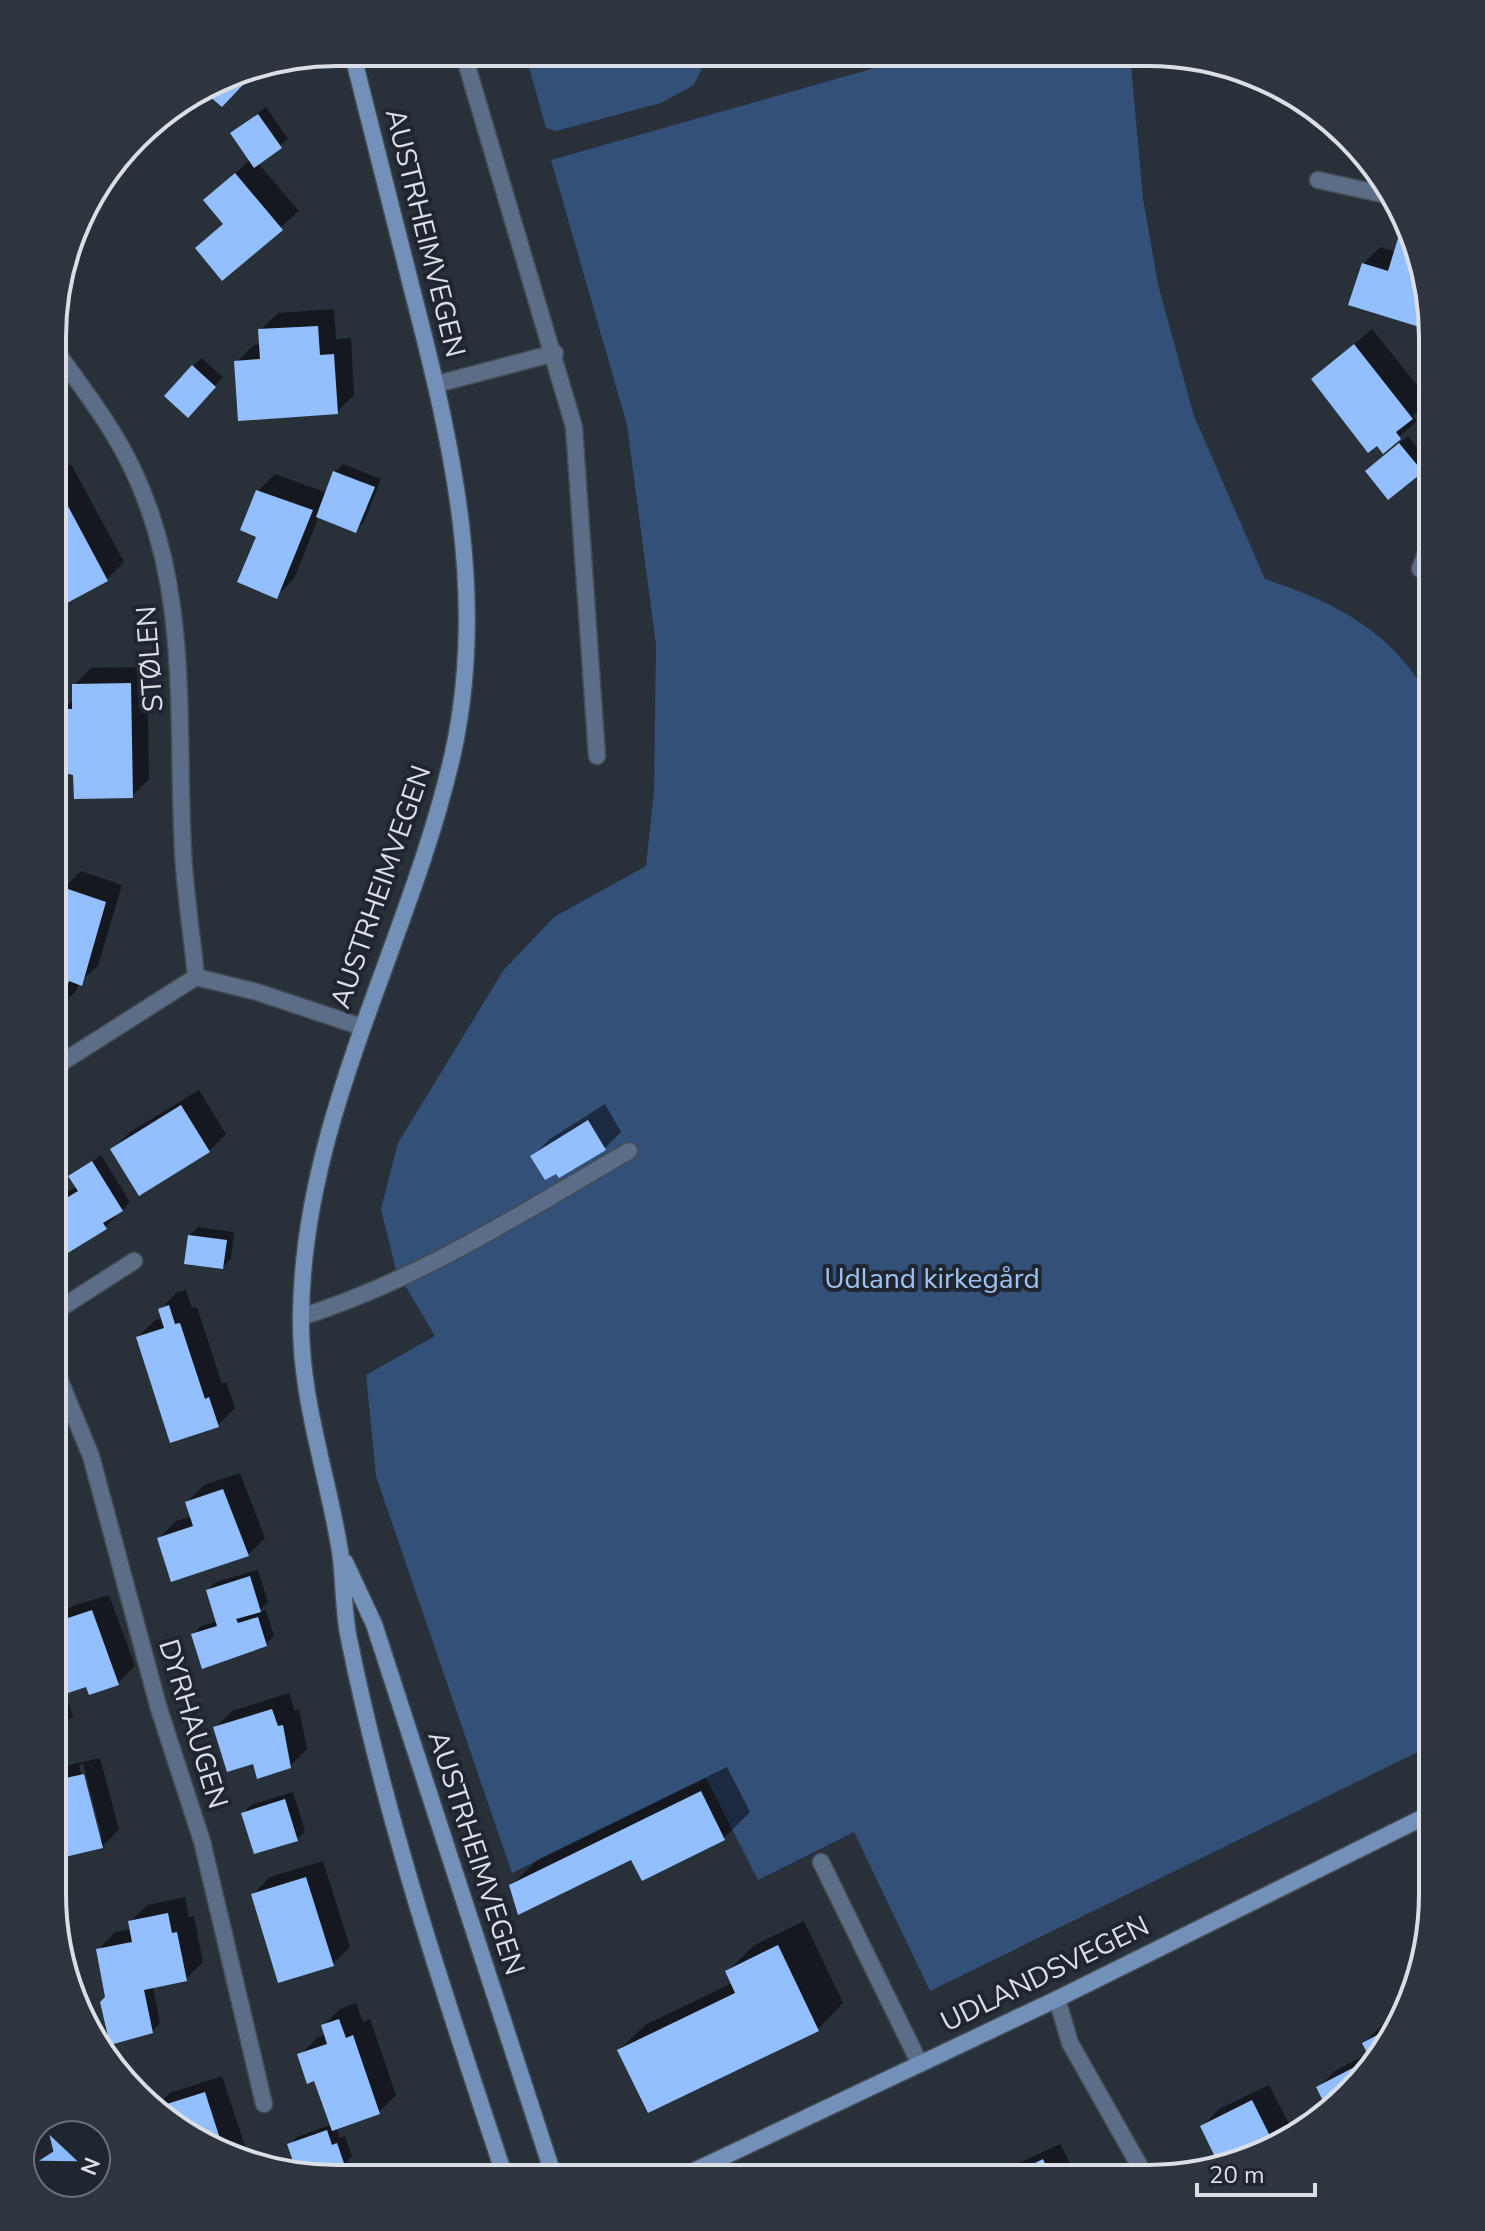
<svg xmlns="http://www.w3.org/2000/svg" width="1485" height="2231" viewBox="0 0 1485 2231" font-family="'Nunito Sans',sans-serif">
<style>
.green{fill:#335079}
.shadow{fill:#0007;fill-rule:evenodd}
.building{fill:#93bffe}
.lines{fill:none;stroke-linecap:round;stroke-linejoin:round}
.lane-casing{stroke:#444c55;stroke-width:19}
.street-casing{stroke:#444c55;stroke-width:19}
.secondary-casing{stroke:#444c55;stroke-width:19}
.lane{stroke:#5b6d87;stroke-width:16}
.street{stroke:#5b6d87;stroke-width:16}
.secondary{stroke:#7390b8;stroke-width:16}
.labels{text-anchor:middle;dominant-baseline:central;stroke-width:8;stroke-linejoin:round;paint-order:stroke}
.street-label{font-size:28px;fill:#dadee5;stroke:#1f2630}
.park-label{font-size:28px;fill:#9fc1f2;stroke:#1f2630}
.rim{fill:none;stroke:#dadee5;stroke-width:4}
</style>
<rect width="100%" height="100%" fill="#28303a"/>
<g class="green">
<path d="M 525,53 L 699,53 L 703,66 L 694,85 L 661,103 L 556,131 L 546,128 Z"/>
<path d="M 924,54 L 1130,54 L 1143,199 L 1158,284 L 1194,416 L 1265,579 C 1336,602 1400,635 1433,707 L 1432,1745 L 930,1991 L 854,1832 L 758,1880 L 706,1778 L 512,1873 L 376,1476 L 366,1375 L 435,1336 L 396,1270 L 381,1209 L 398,1143 L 503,971 L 554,917 L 646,866 L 654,791 L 656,645 L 627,425 L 551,160 Z"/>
</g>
<g class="shadow">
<path d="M 266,107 L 288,139 L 258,163 L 299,211 L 222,278 L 225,223 L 206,200 L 251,159 L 232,133 Z"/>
<path d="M 1410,226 L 1430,322 L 1426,327 L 1363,264 L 1380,247 L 1396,252 L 1400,236 Z"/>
<path d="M 334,309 L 336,339 L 351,338 L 354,395 L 337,412 L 236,362 L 254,345 L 261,344 L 260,330 L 278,313 Z"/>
<path d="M 1372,329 L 1429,400 L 1413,416 L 1417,421 L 1383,451 L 1313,379 Z"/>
<path d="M 201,358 L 223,377 L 196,408 L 167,396 Z"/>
<path d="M 1408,436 L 1429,462 L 1421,470 L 1376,463 Z"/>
<path d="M 71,464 L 124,562 L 107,579 L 54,576 L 54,473 Z"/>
<path d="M 343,464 L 381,479 L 364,522 L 356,530 L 319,516 L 294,579 L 276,596 L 258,491 L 275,474 L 327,493 L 335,472 Z"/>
<path d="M 147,667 L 149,779 L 132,796 L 75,773 L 56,758 L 63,751 L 63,710 L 74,699 L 74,685 L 91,668 Z"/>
<path d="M 81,871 L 122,885 L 98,966 L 79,982 L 76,991 L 59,1008 L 53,1006 L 54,912 L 64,888 Z"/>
<path d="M 199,1090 L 226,1134 L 209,1151 L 113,1149 L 130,1132 Z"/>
<path d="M 605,1104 L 621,1132 L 604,1149 L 533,1156 L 550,1139 Z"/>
<path d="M 101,1155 L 130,1202 L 105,1227 L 53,1260 L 53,1201 L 77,1186 L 71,1176 Z"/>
<path d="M 198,1227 L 234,1232 L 231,1259 L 223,1267 L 190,1235 Z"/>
<path d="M 186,1290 L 192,1308 L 197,1307 L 222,1384 L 226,1382 L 235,1408 L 217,1426 L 138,1337 L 155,1320 L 163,1318 L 160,1310 L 177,1292 Z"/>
<path d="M 240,1473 L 265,1538 L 248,1555 L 159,1538 L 176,1521 L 192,1516 L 187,1502 L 204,1485 Z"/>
<path d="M 258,1570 L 268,1602 L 257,1613 L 266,1610 L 274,1636 L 265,1645 L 193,1635 L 201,1626 L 218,1621 L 208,1590 L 216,1582 Z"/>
<path d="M 109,1595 L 135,1666 L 118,1683 L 87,1685 L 65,1692 L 73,1716 L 65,1724 L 52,1728 L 52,1640 L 60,1637 L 55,1623 L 72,1606 Z"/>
<path d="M 289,1693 L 295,1711 L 299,1709 L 307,1749 L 290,1766 L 254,1762 L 215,1728 L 232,1711 Z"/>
<path d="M 100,1758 L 119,1829 L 102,1847 L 52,1858 L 52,1780 L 66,1766 ZM 83,1764 L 102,1837 L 98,1837 L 79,1765 Z"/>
<path d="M 727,1767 L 750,1812 L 724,1838 L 643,1878 L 632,1857 L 511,1886 L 537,1860 Z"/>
<path d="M 293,1792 L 305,1831 L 297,1839 L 243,1813 L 251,1805 Z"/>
<path d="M 323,1861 L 350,1947 L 333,1964 L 253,1894 L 270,1877 Z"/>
<path d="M 185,1897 L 189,1917 L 194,1916 L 203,1962 L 186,1979 L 153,1986 L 160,2023 L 152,2032 L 107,1998 L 98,1950 L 115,1932 L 131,1929 L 130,1922 L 147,1905 Z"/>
<path d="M 804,1921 L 843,2003 L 818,2029 L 619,2050 L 645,2025 L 732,1983 L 727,1972 L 753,1946 Z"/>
<path d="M 356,2003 L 363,2022 L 370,2019 L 396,2095 L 379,2112 L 336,2127 L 340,2138 L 345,2136 L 352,2156 L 348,2160 L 351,2168 L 343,2176 L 301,2177 L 289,2145 L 297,2137 L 332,2124 L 316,2079 L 300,2055 L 317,2038 L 326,2034 L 323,2026 L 340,2009 Z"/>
<path d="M 1397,2018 L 1385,2053 L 1331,2112 L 1318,2088 L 1335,2071 L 1369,2053 L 1364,2043 L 1381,2026 Z"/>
<path d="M 222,2076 L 248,2155 L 164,2120 L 154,2108 L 170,2093 Z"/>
<path d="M 1269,2085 L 1294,2134 L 1258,2157 L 1221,2164 L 1202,2127 L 1219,2109 Z"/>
<path d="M 1060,2144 L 1078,2179 L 1005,2179 L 1021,2162 Z"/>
</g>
<g class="building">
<path d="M 255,66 L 258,69 L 222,107 L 203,91 L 245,67 Z"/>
<path d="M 176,107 L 179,111 L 156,127 L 152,121 Z"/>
<path d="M 258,114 L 282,148 L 254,168 L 230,133 Z"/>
<path d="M 235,173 L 283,230 L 222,281 L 195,248 L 223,224 L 203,200 Z"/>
<path d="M 1399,235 L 1414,240 L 1429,319 L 1426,329 L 1348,305 L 1362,263 L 1388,271 Z"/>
<path d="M 318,326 L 320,355 L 334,354 L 338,414 L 238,421 L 234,361 L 260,359 L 258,329 Z"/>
<path d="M 1354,344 L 1413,419 L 1396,432 L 1401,439 L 1383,454 L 1377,446 L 1368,453 L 1311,379 Z"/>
<path d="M 192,365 L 216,387 L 188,418 L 164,396 Z"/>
<path d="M 1399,443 L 1423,472 L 1388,500 L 1365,471 Z"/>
<path d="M 333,471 L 375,487 L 356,533 L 316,517 Z"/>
<path d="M 54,480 L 108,581 L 67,603 L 54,583 Z"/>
<path d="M 256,490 L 313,510 L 277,599 L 237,582 L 256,537 L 240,530 Z"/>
<path d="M 131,683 L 133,798 L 74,799 L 73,775 L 55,771 L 55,757 L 62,757 L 61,709 L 72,709 L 72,684 Z"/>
<path d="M 62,887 L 106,902 L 82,986 L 69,981 L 59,1010 L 53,1008 L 54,912 Z"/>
<path d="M 181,1105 L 210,1152 L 139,1196 L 110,1149 Z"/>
<path d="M 588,1120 L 606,1150 L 559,1178 L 556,1174 L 545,1180 L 530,1156 Z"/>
<path d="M 92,1161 L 123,1211 L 103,1223 L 107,1229 L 53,1262 L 53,1206 L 78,1191 L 68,1176 Z"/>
<path d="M 188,1235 L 227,1240 L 223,1269 L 184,1264 Z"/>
<path d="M 169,1305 L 175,1324 L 180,1323 L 205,1399 L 209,1397 L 219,1427 L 170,1443 L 136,1337 L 164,1328 L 158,1309 Z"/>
<path d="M 223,1489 L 249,1556 L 171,1582 L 157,1538 L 193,1526 L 185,1502 Z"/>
<path d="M 250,1576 L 261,1612 L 236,1619 L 238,1623 L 258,1617 L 267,1646 L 202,1669 L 191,1634 L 217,1626 L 206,1590 Z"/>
<path d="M 92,1610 L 119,1685 L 89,1695 L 86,1687 L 56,1697 L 66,1726 L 52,1731 L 52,1650 L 61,1647 L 53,1623 Z"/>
<path d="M 272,1709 L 278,1726 L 283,1725 L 291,1768 L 257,1779 L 253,1764 L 227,1772 L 213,1727 Z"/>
<path d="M 84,1774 L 103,1848 L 52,1860 L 52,1781 Z"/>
<path d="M 701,1791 L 725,1840 L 642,1881 L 631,1860 L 518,1915 L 509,1885 Z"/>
<path d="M 285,1799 L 298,1841 L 254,1854 L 241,1813 Z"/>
<path d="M 306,1877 L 334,1966 L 278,1983 L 251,1894 Z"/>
<path d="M 168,1913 L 172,1933 L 177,1932 L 187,1981 L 144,1990 L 153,2033 L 110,2045 L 100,2002 L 105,1997 L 96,1949 L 132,1942 L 128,1921 Z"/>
<path d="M 778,1945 L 819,2031 L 648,2113 L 617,2050 L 735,1993 L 725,1971 Z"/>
<path d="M 339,2019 L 346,2038 L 353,2035 L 380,2114 L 332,2131 L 314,2081 L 307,2084 L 297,2054 L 327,2044 L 321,2025 Z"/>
<path d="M 1383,2032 L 1388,2042 L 1385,2053 L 1329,2113 L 1316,2087 L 1370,2059 L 1362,2043 Z"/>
<path d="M 205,2092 L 222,2145 L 164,2120 L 154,2108 Z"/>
<path d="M 1252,2100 L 1275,2146 L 1258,2157 L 1219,2165 L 1200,2126 Z"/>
<path d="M 327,2130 L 332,2145 L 337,2143 L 345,2166 L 340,2168 L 343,2177 L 298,2176 L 287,2144 Z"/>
<path d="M 1043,2159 L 1052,2179 L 1003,2179 Z"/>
</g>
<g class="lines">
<g class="lane-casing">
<g id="lane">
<path d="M 463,52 L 574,427 L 597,756"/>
<path d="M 437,384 L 555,353"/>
<path d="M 301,1317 C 419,1280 523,1212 629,1151"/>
<path d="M 821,1862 L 920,2064"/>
</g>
</g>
<g class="street-casing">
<g id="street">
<path d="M 1318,180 L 1386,195"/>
<path d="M 54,348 C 82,388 112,425 133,470 C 191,591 176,721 183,851 C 185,893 192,935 196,977"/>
<path d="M 1420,569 L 1433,534"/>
<path d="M 53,1068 L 196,977 L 257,992 L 362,1027"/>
<path d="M 53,1313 L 134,1261"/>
<path d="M 53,1364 L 91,1456 L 159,1709 L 202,1841 L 264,2104"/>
<path d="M 1057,1999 L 1070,2043 L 1147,2179"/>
</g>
</g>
<g class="secondary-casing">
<g id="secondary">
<path d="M 352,52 C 373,134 394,216 414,297 C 453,448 487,597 453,753 C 410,943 304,1114 301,1313 C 299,1396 327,1471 340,1551 C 344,1580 343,1610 349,1639 C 386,1822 446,2000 505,2177"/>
<path d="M 345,1562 L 374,1624 L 554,2177"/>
<path d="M 679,2178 L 1057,1999 L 1432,1813"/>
</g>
</g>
<use href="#lane" class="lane"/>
<use href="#street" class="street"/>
<use href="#secondary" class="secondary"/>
</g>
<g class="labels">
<g class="street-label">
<text transform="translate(425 233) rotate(76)">AUSTRHEIMVEGEN</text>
<text transform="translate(150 659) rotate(-94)">STØLEN</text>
<text transform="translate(381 887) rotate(-71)">AUSTRHEIMVEGEN</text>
<text transform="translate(193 1724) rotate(73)">DYRHAUGEN</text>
<text transform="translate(476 1853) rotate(72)">AUSTRHEIMVEGEN</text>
<text transform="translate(1045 1974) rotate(-26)">UDLANDSVEGEN</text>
</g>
<g class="park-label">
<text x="932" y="1279">Udland kirkegård</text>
</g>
</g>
<path d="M0 0H1485V2231H0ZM337 66H1148A271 271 0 0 1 1419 337V1894A271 271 0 0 1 1148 2165H337A271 271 0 0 1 66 1894V337A271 271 0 0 1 337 66Z" fill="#2e353e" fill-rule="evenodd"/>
<path class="rim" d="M337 66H1148A271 271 0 0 1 1419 337V1894A271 271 0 0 1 1148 2165H337A271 271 0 0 1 66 1894V337A271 271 0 0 1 337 66Z"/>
<g transform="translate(72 2159) rotate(112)"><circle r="38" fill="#1f2630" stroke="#6a7078" stroke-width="2"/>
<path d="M0-6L14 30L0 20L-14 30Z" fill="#8bbafc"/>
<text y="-12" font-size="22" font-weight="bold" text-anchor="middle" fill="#dadee5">N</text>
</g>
<path d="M1197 2183v12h118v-12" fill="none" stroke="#dadee5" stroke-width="4"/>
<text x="1209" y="2183" font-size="24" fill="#dadee5" stroke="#1f2630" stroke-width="6" paint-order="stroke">20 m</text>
</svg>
